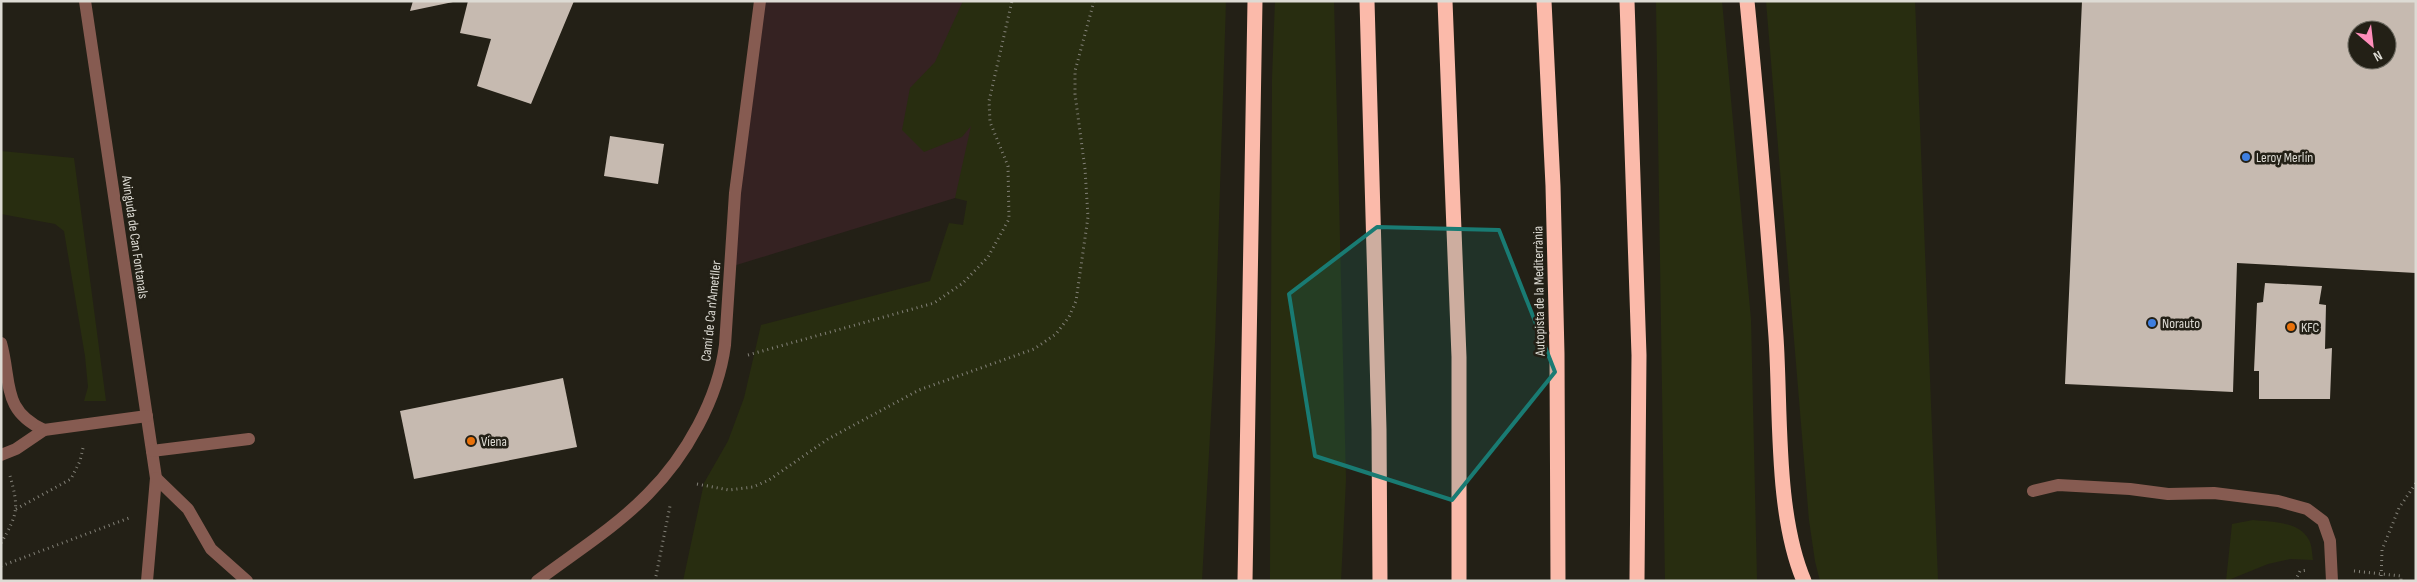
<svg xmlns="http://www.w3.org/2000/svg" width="2417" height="582" viewBox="0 0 2417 582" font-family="'Sofia Sans Condensed',sans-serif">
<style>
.commercial{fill:#352222}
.green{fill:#282d10}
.building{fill:#c6bab0;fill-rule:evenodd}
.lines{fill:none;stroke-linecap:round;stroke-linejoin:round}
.path{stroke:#838178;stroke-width:3;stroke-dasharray:1 4;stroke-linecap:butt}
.minor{stroke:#865b51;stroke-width:12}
.highway{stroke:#fbbaaa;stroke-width:15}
.marked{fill:#197b73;fill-opacity:0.2;stroke:#197b73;stroke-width:4;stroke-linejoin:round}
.shop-dot{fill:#3f7fe0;stroke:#232016;stroke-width:2}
.food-dot{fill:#e8710a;stroke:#232016;stroke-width:2}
.labels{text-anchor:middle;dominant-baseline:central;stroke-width:5;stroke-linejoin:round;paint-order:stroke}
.poi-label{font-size:14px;fill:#dddbd4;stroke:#232016;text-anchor:start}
.street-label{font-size:14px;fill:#dddbd4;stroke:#232016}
</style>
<rect width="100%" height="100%" fill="#232016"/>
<path class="commercial" d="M 761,1 L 1074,1 L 994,175 L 955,198 L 730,267 Z"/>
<g class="green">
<path d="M 963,1 L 1226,1 L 1215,343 L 1202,581 L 683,581 L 704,483 L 728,441 L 744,398 L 761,325 L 930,281 L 949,223 L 963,225 L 967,201 L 955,198 L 971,126 L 962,137 L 924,152 L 902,130 L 910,88 L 935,62 Z"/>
<path d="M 1275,1 L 1334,1 L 1346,479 L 1341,581 L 1270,581 L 1272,79 Z"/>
<path d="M 1656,1 L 1722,1 L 1751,320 L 1757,581 L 1665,581 Z"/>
<path d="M 1766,1 L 1915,1 L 1938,581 L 1820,581 L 1815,561 L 1809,520 Z"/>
<path d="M 1,151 L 74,158 L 106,401 L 84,401 L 88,387 L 85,356 L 64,231 L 55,224 L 1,214 Z"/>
<path d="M 2253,520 C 2271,522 2299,521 2309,540 C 2312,545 2312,554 2313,560 L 2290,559 L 2268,564 L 2226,581 L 2232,524 Z"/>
</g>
<g class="building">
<path d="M 413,1 L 453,1 L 453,2 L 410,11 Z"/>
<path d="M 468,1 L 574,1 L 531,104 L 477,86 L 491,39 L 460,33 Z"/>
<path d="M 2082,1 L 2416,1 L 2416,273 L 2237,263 L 2233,392 L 2065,384 ZM 2357,30 L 2387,30 L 2387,60 L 2357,60 Z"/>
<path d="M 610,136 L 664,144 L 658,184 L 604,176 Z"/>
<path d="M 2265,283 L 2322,286 L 2319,304 L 2326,305 L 2325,349 L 2332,348 L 2330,399 L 2259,399 L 2259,371 L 2254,371 L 2257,303 L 2263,302 Z"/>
<path d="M 563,378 L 577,447 L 414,479 L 400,411 Z"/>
</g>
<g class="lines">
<g class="path">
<path d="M 748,355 L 934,303 L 963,283 L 988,257 L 1009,219 L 1008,166 L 990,122 L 989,101 L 1012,1"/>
<path d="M 697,484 L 729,490 L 753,487 L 769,480 L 828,439 L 919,390 L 1034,349 L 1056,334 L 1069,317 L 1076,301 L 1088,217 L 1085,169 L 1075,94 L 1075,71 L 1094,1"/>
<path d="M 16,509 L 71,479 L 80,461 L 83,448"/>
<path d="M 1,543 C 18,514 19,508 10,476"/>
<path d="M 1,566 L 129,518"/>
<path d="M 2354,571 L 2401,576 L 2401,581"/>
<path d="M 655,581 L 670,506"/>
<path d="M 2295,581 L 2300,571 L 2308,570"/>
<path d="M 2381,581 L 2382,550 L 2399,508 L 2416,483"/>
</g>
<g class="minor">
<path d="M 85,1 L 156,478 L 147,581"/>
<path d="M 1,343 C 12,382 1,410 44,430"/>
<path d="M 152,451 L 249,439"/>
<path d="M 1,455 L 16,449 L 44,430 L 147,416"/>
<path d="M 156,478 L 188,509 L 211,549 L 247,581"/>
<path d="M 2033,491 L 2058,485 L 2130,489 L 2168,494 L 2214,493 L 2278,501 L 2307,509 L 2323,521 L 2330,541 L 2332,581"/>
<path d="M 537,581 C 574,553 616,527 648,494 C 686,456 718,399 725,345 L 735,193 L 760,1"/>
</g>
<g class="highway">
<path d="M 1367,1 L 1379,429 L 1380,581"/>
<path d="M 1445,1 L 1459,357 L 1459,581"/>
<path d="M 1544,1 L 1553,186 L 1557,354 L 1558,581"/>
<path d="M 1627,1 L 1639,355 L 1637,581"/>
<path d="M 1747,1 C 1758,113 1768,225 1776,337 C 1781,411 1775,513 1804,581"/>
<path d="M 1245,581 L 1255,1"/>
</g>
</g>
<path class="marked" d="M 1377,227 L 1499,230 L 1555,372 L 1452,500 L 1315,456 L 1289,294 Z"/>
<g class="shop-dot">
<circle cx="2246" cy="157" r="5"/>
<circle cx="2152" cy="323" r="5"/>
</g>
<g class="food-dot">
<circle cx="2291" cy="327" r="5"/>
<circle cx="471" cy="441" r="5"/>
</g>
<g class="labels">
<g class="poi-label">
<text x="2256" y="157">Leroy Merlin</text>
<text x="2162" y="323">Norauto</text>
<text x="2301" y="327">KFC</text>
<text x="481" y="441">Viena</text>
</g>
<g class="street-label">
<text transform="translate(135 237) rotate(82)">Avinguda de Can Fontanals</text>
<text transform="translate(1539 291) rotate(-91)">Autopista de la Mediterrània</text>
<text transform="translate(711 311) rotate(-84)">Camí de Ca n'Ametller</text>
</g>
</g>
<rect width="2417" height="582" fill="none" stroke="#dddbd4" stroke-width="5"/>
<g transform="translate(2372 45) rotate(152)"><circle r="24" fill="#232016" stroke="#6d6b62"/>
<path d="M0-4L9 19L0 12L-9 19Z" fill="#ff8ebb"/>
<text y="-8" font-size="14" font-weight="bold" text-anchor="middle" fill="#dddbd4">N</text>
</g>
</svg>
